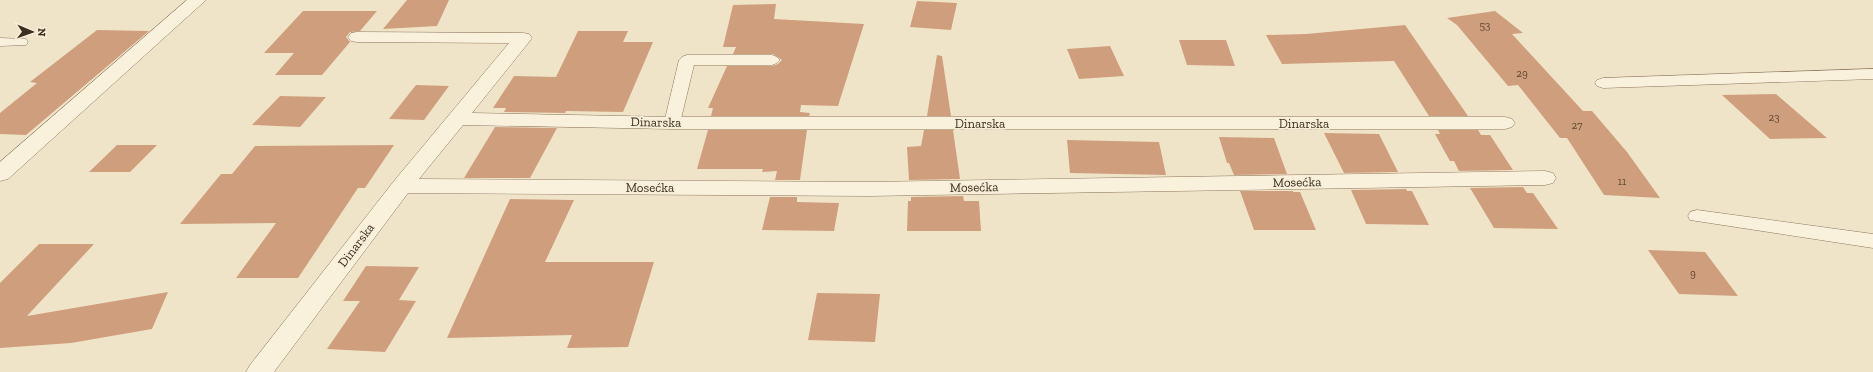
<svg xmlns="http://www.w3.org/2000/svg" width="1873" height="372" viewBox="0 0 1873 372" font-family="'Zilla Slab',serif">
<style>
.building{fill:#cf9f7d}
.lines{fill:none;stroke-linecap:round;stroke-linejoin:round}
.lane-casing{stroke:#8d765c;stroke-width:1}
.street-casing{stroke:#8d765c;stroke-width:1}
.lane{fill:#faf1dc;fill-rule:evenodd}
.street{fill:#faf1dc;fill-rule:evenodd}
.labels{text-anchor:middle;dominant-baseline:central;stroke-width:3.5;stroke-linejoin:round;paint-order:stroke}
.number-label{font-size:11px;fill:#624a37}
.street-label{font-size:13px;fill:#3d2e20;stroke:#f7eed8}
</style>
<rect width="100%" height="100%" fill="#f0e4c8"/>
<g class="building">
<path d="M 407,0 L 449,0 L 437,26 L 383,29 Z"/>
<path d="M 917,1 L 957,3 L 951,30 L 910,27 Z"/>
<path d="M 776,4 L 774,19 L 864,24 L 838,106 L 801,105 L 800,112 L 810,113 L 809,116 L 711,116 L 713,108 L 708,108 L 727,66 L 772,66 L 778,64 L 782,60 L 773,54 L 733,54 L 736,47 L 723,47 L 733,5 Z"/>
<path d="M 303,11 L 377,11 L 360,31 L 350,32 L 346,37 L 350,42 L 322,75 L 275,75 L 294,53 L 264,53 Z"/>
<path d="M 1495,11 L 1523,33 L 1512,34 L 1583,111 L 1592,111 L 1627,152 L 1660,198 L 1604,195 L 1567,138 L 1560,138 L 1518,85 L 1508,86 L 1457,25 L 1447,18 Z"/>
<path d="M 1405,25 L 1468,116 L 1429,116 L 1394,61 L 1282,64 L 1266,35 L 1306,34 Z"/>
<path d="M 97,30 L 149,31 L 26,135 L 0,134 L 0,113 L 37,83 L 30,82 Z"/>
<path d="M 578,31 L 628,31 L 623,42 L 653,42 L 623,112 L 566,111 L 565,113 L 504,112 L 506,108 L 493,108 L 514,76 L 556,77 Z"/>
<path d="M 1179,40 L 1226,40 L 1235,66 L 1187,65 Z"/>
<path d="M 1110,46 L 1124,76 L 1079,79 L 1067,49 Z"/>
<path d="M 937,55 L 942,56 L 951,116 L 927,116 Z"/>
<path d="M 416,85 L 449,86 L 424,120 L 389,119 Z"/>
<path d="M 1776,94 L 1827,138 L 1770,139 L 1722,95 Z"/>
<path d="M 280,96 L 326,97 L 300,127 L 252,125 Z"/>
<path d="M 495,127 L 557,128 L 530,178 L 464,178 Z"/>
<path d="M 708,130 L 807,130 L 800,180 L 775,180 L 777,171 L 762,172 L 763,169 L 697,169 Z"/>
<path d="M 924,130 L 953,130 L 960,179 L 909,180 L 907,147 L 921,146 Z"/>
<path d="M 1438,130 L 1478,130 L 1481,135 L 1490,135 L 1513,170 L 1459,171 L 1454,161 L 1450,161 L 1435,134 L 1440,134 Z"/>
<path d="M 1324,133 L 1379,134 L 1398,172 L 1344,173 Z"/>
<path d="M 1219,137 L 1274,138 L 1287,174 L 1234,175 L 1229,163 L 1227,163 Z"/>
<path d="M 1067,140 L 1159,142 L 1166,175 L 1070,173 Z"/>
<path d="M 117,145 L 157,145 L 130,172 L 89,172 Z"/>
<path d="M 394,145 L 365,188 L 358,188 L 298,278 L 236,278 L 276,223 L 180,224 L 221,174 L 232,174 L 255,146 Z"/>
<path d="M 1523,187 L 1527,193 L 1533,193 L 1558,229 L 1494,228 L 1470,188 Z"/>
<path d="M 1406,189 L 1407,191 L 1412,191 L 1429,225 L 1366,224 L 1351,190 Z"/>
<path d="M 1240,191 L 1293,191 L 1293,192 L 1300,192 L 1316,230 L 1254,230 Z"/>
<path d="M 963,196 L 964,201 L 979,201 L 981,231 L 907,231 L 908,201 L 911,201 L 911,197 Z"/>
<path d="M 770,197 L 797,197 L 797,202 L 839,203 L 834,231 L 762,230 Z"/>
<path d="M 510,199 L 574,200 L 545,262 L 654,262 L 628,347 L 567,348 L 572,335 L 447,338 Z"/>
<path d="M 39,244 L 94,244 L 27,316 L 168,292 L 152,329 L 71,343 L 0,348 L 0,283 Z"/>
<path d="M 1648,250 L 1705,252 L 1738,296 L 1679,294 Z"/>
<path d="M 366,266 L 419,267 L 399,300 L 416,301 L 385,352 L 327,349 L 360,301 L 343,301 Z"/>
<path d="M 817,293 L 880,294 L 875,342 L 808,340 Z"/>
</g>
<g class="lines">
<g class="lane-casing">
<g id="lane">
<path d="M 0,38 L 26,39 L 28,42 L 26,45 L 0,46 Z"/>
<path d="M 687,55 L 772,55 L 777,57 L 780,60 L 777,63 L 772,65 L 694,65 L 680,123 L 678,127 L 672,128 L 666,127 L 664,123 L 679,60 L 682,57 Z"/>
<path d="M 1873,69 L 1873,79 L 1603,88 L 1597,86 L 1595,83 L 1597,80 L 1603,78 Z"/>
<path d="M 1697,210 L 1873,234 L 1873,248 L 1690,220 L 1688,216 L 1690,212 Z"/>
</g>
</g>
<g class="street-casing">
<g id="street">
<path d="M 187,0 L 206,0 L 8,179 L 0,181 L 0,162 Z"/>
<path d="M 357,32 L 523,33 L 529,34 L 532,38 L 529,42 L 472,113 L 672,117 L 1505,117 L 1512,119 L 1515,123 L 1512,127 L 1505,129 L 672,129 L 463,125 L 419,179 L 868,182 L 1545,171 L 1553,173 L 1556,178 L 1553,183 L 1545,185 L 868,196 L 408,193 L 274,372 L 246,372 L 250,365 L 394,181 L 509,43 L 357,42 L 351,41 L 348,37 L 351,33 Z"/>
</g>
</g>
<use href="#lane" class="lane"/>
<use href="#street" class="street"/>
</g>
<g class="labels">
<g class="number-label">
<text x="1485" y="25">53</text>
<text x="1522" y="73">29</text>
<text x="1774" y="117">23</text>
<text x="1577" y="125">27</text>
<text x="1622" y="181">11</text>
<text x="1693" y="273">9</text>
</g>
<g class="street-label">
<text transform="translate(656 122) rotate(1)">Dinarska</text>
<text x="980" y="123">Dinarska</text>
<text x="1304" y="123">Dinarska</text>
<text transform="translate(1297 182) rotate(-1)">Mosećka</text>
<text x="650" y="187">Mosećka</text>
<text transform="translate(974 187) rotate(-1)">Mosećka</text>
<text transform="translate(356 245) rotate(-53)">Dinarska</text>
</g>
</g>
<g transform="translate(32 32) rotate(92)" stroke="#f7eed8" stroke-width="3" paint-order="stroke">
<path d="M0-3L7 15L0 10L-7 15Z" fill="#3d2e20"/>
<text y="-6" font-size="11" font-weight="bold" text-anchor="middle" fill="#3d2e20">N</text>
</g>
</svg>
